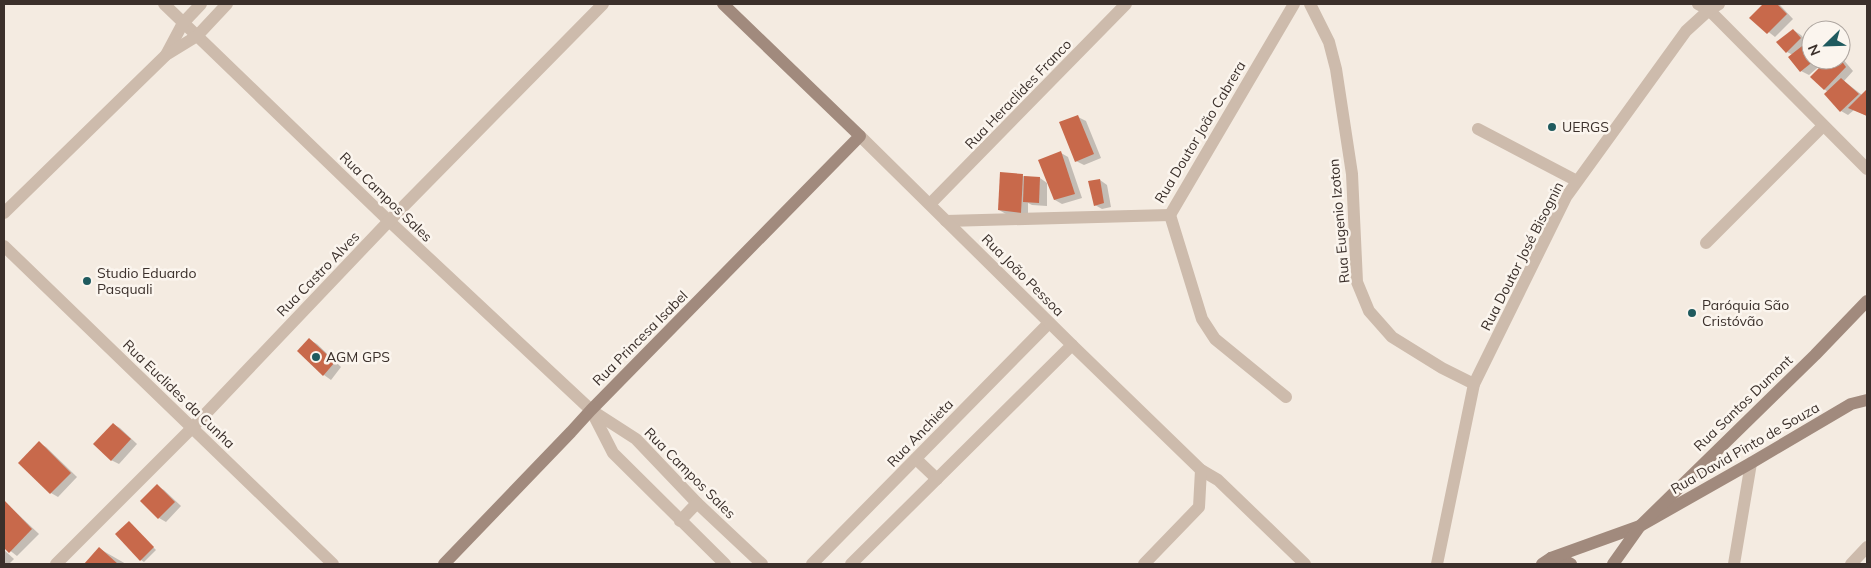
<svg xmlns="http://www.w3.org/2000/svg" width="1871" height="568" viewBox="0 0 1871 568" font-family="Mulish,sans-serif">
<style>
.shadow{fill:#0003}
.building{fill:#c8694b}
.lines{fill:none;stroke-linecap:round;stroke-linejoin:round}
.minor{stroke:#cdbbac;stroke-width:12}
.tertiary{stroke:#cdbbac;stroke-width:12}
.secondary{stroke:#a18a7d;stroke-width:12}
.poi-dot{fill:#1f5a5e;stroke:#fbf5ee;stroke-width:2}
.labels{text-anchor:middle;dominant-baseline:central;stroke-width:5;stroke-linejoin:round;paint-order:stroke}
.street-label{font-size:14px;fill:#3b302b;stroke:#fbf5ee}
.poi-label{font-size:14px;fill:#3b302b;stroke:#fbf5ee;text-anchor:start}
</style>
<rect width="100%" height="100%" fill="#f4ebe1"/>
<g class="shadow">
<path d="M 1764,4 L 1779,4 L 1793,19 L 1775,37 L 1751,18 Z"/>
<path d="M 1793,30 L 1801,35 L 1808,43 L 1807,44 L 1811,47 L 1811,60 L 1824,60 L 1826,63 L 1829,60 L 1841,60 L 1841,57 L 1842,58 L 1853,71 L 1844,81 L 1862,95 L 1867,90 L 1867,116 L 1854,110 L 1848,115 L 1841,111 L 1828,92 L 1824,89 L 1823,63 L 1809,75 L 1801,71 L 1793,55 L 1787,52 Z"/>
<path d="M 1078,117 L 1086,121 L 1101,158 L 1084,165 L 1076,161 Z"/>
<path d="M 1061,153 L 1068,157 L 1082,198 L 1062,204 L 1055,200 Z"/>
<path d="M 1022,176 L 1040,178 L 1047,183 L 1047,206 L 1032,205 L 1028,203 L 1028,216 L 1006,214 L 999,210 Z"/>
<path d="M 1100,180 L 1107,185 L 1111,207 L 1102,209 L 1095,205 Z"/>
<path d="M 310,340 L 317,344 L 341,367 L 331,380 L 324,375 L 298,351 Z"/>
<path d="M 113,424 L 120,428 L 137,444 L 119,464 L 111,460 Z"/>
<path d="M 39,443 L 46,447 L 77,477 L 58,497 L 51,493 Z"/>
<path d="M 157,486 L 164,490 L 181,506 L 166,522 L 159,518 Z"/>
<path d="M 4,501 L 39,534 L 17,556 L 4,546 Z"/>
<path d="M 129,523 L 156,550 L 144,562 L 141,560 Z"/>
<path d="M 100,549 L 126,564 L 86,564 Z"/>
<path d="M 4,550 L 14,559 L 9,564 L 4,564 Z"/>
</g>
<g class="building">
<path d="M 1763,4 L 1777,4 L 1787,14 L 1767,34 L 1749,18 Z"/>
<path d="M 1793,29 L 1801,38 L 1786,53 L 1776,42 Z"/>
<path d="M 1806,43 L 1811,48 L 1811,60 L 1815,60 L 1800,72 L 1788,57 Z"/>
<path d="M 1827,60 L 1841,60 L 1846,67 L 1824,90 L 1810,77 Z"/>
<path d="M 1841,78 L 1859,94 L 1840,112 L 1824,94 Z"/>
<path d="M 1867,89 L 1867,116 L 1848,108 Z"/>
<path d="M 1078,115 L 1094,154 L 1075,162 L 1059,122 Z"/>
<path d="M 1061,151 L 1075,194 L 1054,200 L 1038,160 Z"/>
<path d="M 1000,172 L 1023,174 L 1021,213 L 998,210 Z"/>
<path d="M 1024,176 L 1040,177 L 1039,203 L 1023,202 Z"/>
<path d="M 1100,179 L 1104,203 L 1094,206 L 1088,181 Z"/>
<path d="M 309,338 L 335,362 L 323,376 L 297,351 Z"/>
<path d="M 113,423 L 131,439 L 111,461 L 93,444 Z"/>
<path d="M 39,441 L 71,473 L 50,494 L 18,463 Z"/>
<path d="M 157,484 L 175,502 L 158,519 L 140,501 Z"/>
<path d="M 4,500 L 32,529 L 9,553 L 4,548 Z"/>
<path d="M 129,521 L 154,547 L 140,561 L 115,534 Z"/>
<path d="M 99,547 L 118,564 L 84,564 Z"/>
</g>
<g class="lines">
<g class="minor">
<path d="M 164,4 L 389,221 L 591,410 L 636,439 L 697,503 L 762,564"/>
<path d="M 1310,4 L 1329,42 L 1336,69 L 1352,174 L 1357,282 L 1369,311 L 1392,337 L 1442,368 L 1474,384"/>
<path d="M 1698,4 L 1709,10 L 1722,23 L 1867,169"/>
<path d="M 166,55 L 183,23 L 201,4"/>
<path d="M 1478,129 L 1577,181"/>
<path d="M 4,213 L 166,55 L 197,36 L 227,4"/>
<path d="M 1170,215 L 1294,4"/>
<path d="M 1170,215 L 1202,319 L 1215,339 L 1286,397"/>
<path d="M 946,221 L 1170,215"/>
<path d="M 1706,243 L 1823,126"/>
<path d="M 1072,345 L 1201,470 L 1218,480 L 1305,564"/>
<path d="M 591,410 L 613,453 L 725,564"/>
<path d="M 680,521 L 697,503"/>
<path d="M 56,564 L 193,427 L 389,221 L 603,4"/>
<path d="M 1144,564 L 1199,507 L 1201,470"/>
<path d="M 1437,564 L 1474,384 L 1566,197 L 1686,31 L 1709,10 L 1719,4"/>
<path d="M 1734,564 L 1751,463"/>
<path d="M 1851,564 L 1867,547"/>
</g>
<g class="tertiary">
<path d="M 930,204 L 1126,4"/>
<path d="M 4,246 L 333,564"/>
<path d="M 916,459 L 937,479"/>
<path d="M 812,564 L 1049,323"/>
<path d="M 851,564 L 1072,345 L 860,136"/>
</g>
<g class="secondary">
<path d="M 1551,558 L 1562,559 L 1571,564"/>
<path d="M 444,564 L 571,432 L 591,410 L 860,136 L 723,4"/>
<path d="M 1542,564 L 1551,558 L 1640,526 L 1751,463 L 1851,404 L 1867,400"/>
<path d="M 1613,564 L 1640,526 L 1815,355 L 1867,301"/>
</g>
</g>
<g class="poi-dot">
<circle cx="1552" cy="127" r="5"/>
<circle cx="87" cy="281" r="5"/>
<circle cx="1692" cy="313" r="5"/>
<circle cx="316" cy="357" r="5"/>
</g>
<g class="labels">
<g class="street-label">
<text transform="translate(1018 94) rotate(-46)">Rua Heraclides Franco</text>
<text transform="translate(1200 132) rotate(-59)">Rua Doutor João Cabrera</text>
<text transform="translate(386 197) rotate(44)">Rua Campos Sales</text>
<text transform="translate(1339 221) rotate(-95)">Rua Eugenio Izoton</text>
<text transform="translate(1522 256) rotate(-63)">Rua Doutor José Bisognin</text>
<text transform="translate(318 274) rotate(-46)">Rua Castro Alves</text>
<text transform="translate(1023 275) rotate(45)">Rua João Pessoa</text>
<text transform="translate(640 338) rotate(-45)">Rua Princesa Isabel</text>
<text transform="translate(179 394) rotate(44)">Rua Euclides da Cunha</text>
<text transform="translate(1743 403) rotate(-44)">Rua Santos Dumont</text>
<text transform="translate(920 433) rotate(-46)">Rua Anchieta</text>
<text transform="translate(1745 448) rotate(-30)">Rua David Pinto de Souza</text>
<text transform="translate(690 473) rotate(45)">Rua Campos Sales</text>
</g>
<g class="poi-label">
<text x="1562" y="127">UERGS</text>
<text x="97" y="273">Studio Eduardo<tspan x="97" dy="16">Pasquali</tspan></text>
<text x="1702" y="305">Paróquia São<tspan x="1702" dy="16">Cristóvão</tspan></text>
<text x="326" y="357">AGM GPS</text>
</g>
</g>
<rect width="1871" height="568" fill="none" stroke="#3b302b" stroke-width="10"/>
<g transform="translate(1826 45) rotate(247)"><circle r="24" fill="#fbf5ee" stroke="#aea6a0"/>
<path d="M0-4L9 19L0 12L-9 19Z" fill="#1f5a5e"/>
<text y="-8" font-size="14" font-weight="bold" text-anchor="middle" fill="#3b302b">N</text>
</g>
</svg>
